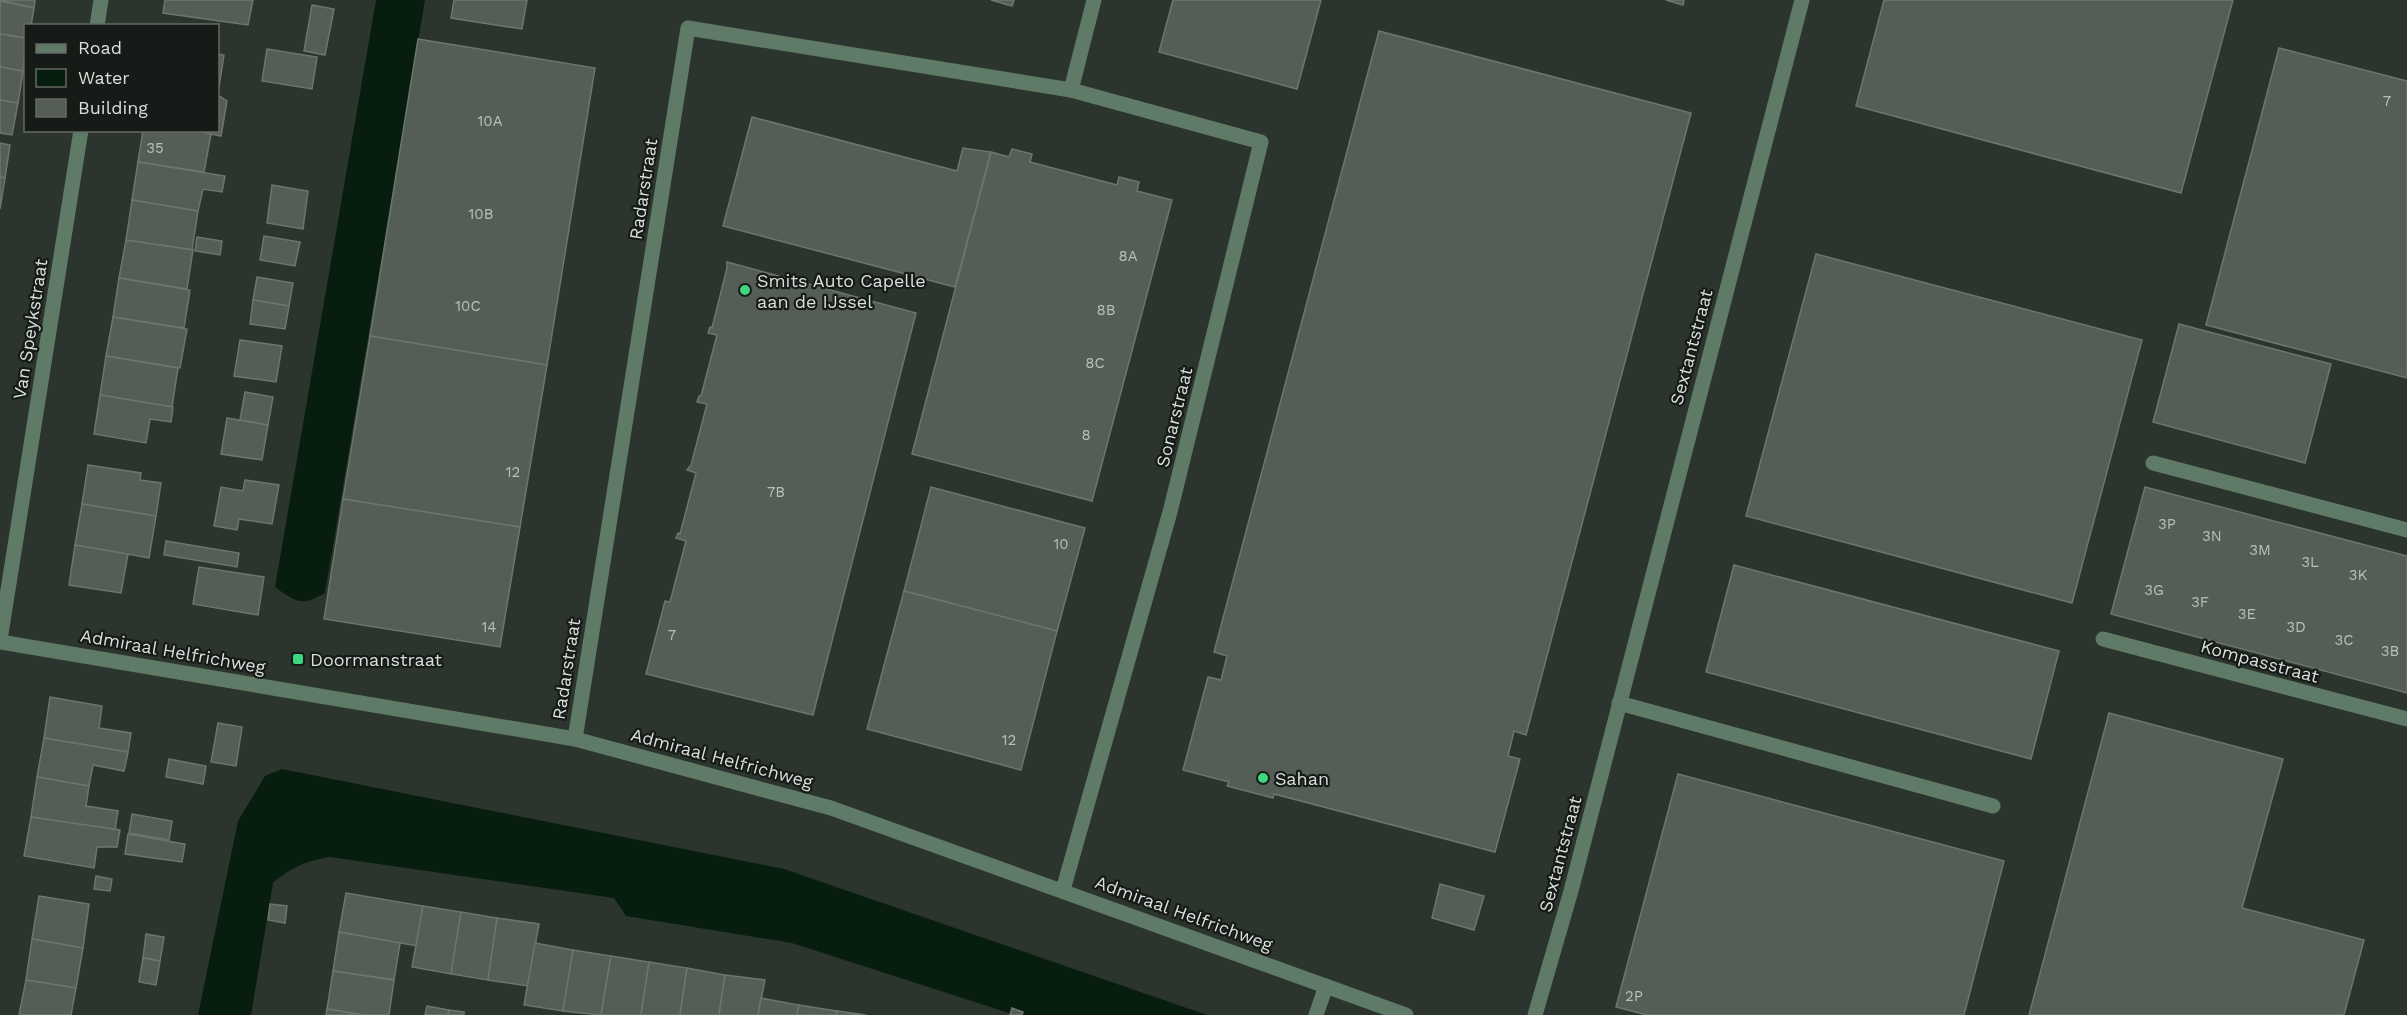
<svg xmlns="http://www.w3.org/2000/svg" width="2407" height="1015" viewBox="0 0 2407 1015" font-family="'Work Sans',sans-serif">
<style>
.water{fill:#071e0f}
.building{fill:#545e56;stroke:#6c766f;stroke-width:1.5}
.lines{fill:none;stroke-linecap:round;stroke-linejoin:round}
.minor{stroke:#5f7b67;stroke-width:15}
.poi-dot{fill:#3cd77e;stroke:#171b18;stroke-width:2}
.labels{text-anchor:middle;dominant-baseline:central;stroke-width:4.5;stroke-linejoin:round;paint-order:stroke}
.number-label{font-size:15px;fill:#b8bfb9}
.street-label{font-size:18px;fill:#d9dfda;stroke:#171b18}
.poi-label{font-size:18px;fill:#d9dfda;stroke:#171b18;text-anchor:start}
</style>
<rect width="100%" height="100%" fill="#2c342e"/>
<g class="water">
<path d="M 376,0 L 425,0 L 325,593 C 301,607 296,602 275,587 Z"/>
<path d="M 282,769 L 784,869 L 1207,1015 L 1015,1015 L 792,943 L 626,916 L 614,898 L 330,857 C 307,861 291,867 273,883 L 251,1015 L 198,1015 L 238,821 L 265,776 Z"/>
</g>
<g class="building">
<path d="M 0,0 L 35,0 L 34,8 Z"/>
<path d="M 165,0 L 253,0 L 248,25 L 163,13 Z"/>
<path d="M 454,0 L 527,0 L 522,29 L 451,18 Z"/>
<path d="M 991,0 L 1014,0 L 1012,6 Z"/>
<path d="M 1173,0 L 1321,0 L 1297,89 L 1159,52 Z"/>
<path d="M 1666,0 L 1684,0 L 1683,5 Z"/>
<path d="M 1884,0 L 2233,0 L 2181,193 L 1856,106 Z"/>
<path d="M 0,1 L 34,8 L 31,26 L 26,26 L 26,38 L 0,34 Z"/>
<path d="M 312,5 L 334,9 L 325,55 L 304,51 Z"/>
<path d="M 1379,31 L 1691,113 L 1526,735 L 1514,731 L 1508,756 L 1520,759 L 1495,852 L 1274,794 L 1273,798 L 1227,786 L 1229,782 L 1183,770 L 1208,677 L 1221,680 L 1227,656 L 1214,652 Z"/>
<path d="M 0,34 L 26,38 L 23,71 L 0,67 Z"/>
<path d="M 418,39 L 595,68 L 547,365 L 370,336 Z"/>
<path d="M 2279,48 L 2407,81 L 2407,378 L 2206,325 Z"/>
<path d="M 267,49 L 317,57 L 312,89 L 262,81 Z"/>
<path d="M 218,54 L 224,55 L 218,93 Z"/>
<path d="M 0,67 L 23,71 L 18,103 L 0,100 Z"/>
<path d="M 218,95 L 227,101 L 221,136 L 191,130 L 218,130 Z"/>
<path d="M 0,100 L 18,103 L 12,135 L 0,133 Z"/>
<path d="M 752,117 L 957,171 L 963,148 L 991,152 L 955,287 L 723,226 Z"/>
<path d="M 143,130 L 191,130 L 211,134 L 204,172 L 138,162 Z"/>
<path d="M 0,143 L 10,145 L 5,178 L 0,177 Z"/>
<path d="M 1012,149 L 1032,154 L 1030,162 L 1117,185 L 1119,177 L 1139,182 L 1137,191 L 1172,200 L 1092,501 L 912,454 L 991,152 L 1009,157 Z"/>
<path d="M 138,162 L 225,176 L 222,192 L 203,189 L 198,211 L 132,200 Z"/>
<path d="M 0,177 L 5,178 L 0,209 Z"/>
<path d="M 272,185 L 308,191 L 303,229 L 267,223 Z"/>
<path d="M 132,200 L 198,211 L 192,250 L 126,240 Z"/>
<path d="M 264,236 L 300,242 L 295,266 L 260,260 Z"/>
<path d="M 197,237 L 222,241 L 220,255 L 195,251 Z"/>
<path d="M 126,240 L 193,250 L 187,289 L 119,278 Z"/>
<path d="M 1816,254 L 2142,340 L 2072,603 L 1746,516 Z"/>
<path d="M 727,262 L 916,313 L 813,715 L 646,674 L 665,601 L 670,602 L 686,541 L 676,538 L 678,533 L 680,534 L 696,473 L 687,470 L 691,465 L 707,404 L 697,402 L 699,396 L 701,396 L 717,335 L 708,333 L 710,327 L 712,328 L 727,268 Z"/>
<path d="M 257,277 L 293,283 L 289,306 L 253,300 Z"/>
<path d="M 119,278 L 190,290 L 184,328 L 113,317 Z"/>
<path d="M 253,300 L 289,306 L 285,329 L 250,324 Z"/>
<path d="M 113,317 L 187,329 L 180,368 L 106,356 Z"/>
<path d="M 2179,324 L 2331,364 L 2305,463 L 2153,422 Z"/>
<path d="M 370,336 L 547,365 L 520,527 L 343,499 Z"/>
<path d="M 240,340 L 282,346 L 276,382 L 234,376 Z"/>
<path d="M 106,356 L 178,368 L 172,407 L 100,395 Z"/>
<path d="M 245,392 L 273,397 L 268,425 L 240,420 Z"/>
<path d="M 100,395 L 173,407 L 171,422 L 150,419 L 146,443 L 94,434 Z"/>
<path d="M 227,418 L 268,425 L 262,460 L 221,454 Z"/>
<path d="M 88,465 L 141,473 L 140,480 L 161,483 L 156,516 L 82,504 Z"/>
<path d="M 245,480 L 279,485 L 272,524 L 239,519 L 237,530 L 214,526 L 221,487 L 243,491 Z"/>
<path d="M 931,487 L 1085,528 L 1057,631 L 904,591 Z"/>
<path d="M 2145,487 L 2407,556 L 2407,693 L 2111,614 Z"/>
<path d="M 343,499 L 520,527 L 500,647 L 324,619 Z"/>
<path d="M 82,504 L 156,516 L 149,558 L 75,545 Z"/>
<path d="M 166,541 L 239,553 L 237,567 L 164,555 Z"/>
<path d="M 75,545 L 128,554 L 121,593 L 69,585 Z"/>
<path d="M 1734,565 L 2059,651 L 2031,759 L 1706,672 Z"/>
<path d="M 199,567 L 264,577 L 258,615 L 193,604 Z"/>
<path d="M 904,591 L 1057,631 L 1021,770 L 867,729 Z"/>
<path d="M 50,697 L 102,706 L 99,728 L 131,733 L 128,752 L 44,738 Z"/>
<path d="M 2109,713 L 2283,759 L 2242,908 L 2364,940 L 2344,1015 L 2029,1015 Z"/>
<path d="M 218,723 L 242,727 L 236,766 L 211,762 Z"/>
<path d="M 44,738 L 128,752 L 124,771 L 93,765 L 89,786 L 37,777 Z"/>
<path d="M 169,759 L 206,766 L 203,784 L 166,777 Z"/>
<path d="M 1678,774 L 2004,861 L 1964,1015 L 1647,1015 L 1616,1007 Z"/>
<path d="M 37,777 L 89,786 L 86,806 L 118,811 L 115,830 L 31,817 Z"/>
<path d="M 132,814 L 172,821 L 169,840 L 129,833 Z"/>
<path d="M 31,817 L 120,830 L 117,847 L 97,847 L 94,868 L 24,856 Z"/>
<path d="M 128,834 L 185,844 L 182,862 L 125,854 Z"/>
<path d="M 96,876 L 112,879 L 110,891 L 94,889 Z"/>
<path d="M 1440,884 L 1484,896 L 1474,930 L 1432,918 Z"/>
<path d="M 346,893 L 423,906 L 417,946 L 339,932 Z"/>
<path d="M 39,896 L 89,904 L 83,948 L 32,939 Z"/>
<path d="M 270,904 L 287,906 L 285,923 L 268,920 Z"/>
<path d="M 423,906 L 461,912 L 451,974 L 412,967 Z"/>
<path d="M 461,912 L 497,918 L 488,980 L 451,974 Z"/>
<path d="M 497,918 L 539,924 L 528,986 L 488,980 Z"/>
<path d="M 339,932 L 400,943 L 394,980 L 333,971 Z"/>
<path d="M 146,934 L 164,937 L 160,961 L 143,958 Z"/>
<path d="M 32,939 L 83,948 L 76,988 L 26,980 Z"/>
<path d="M 535,943 L 573,950 L 563,1011 L 524,1005 Z"/>
<path d="M 573,950 L 611,956 L 601,1015 L 563,1011 Z"/>
<path d="M 611,956 L 649,962 L 641,1015 L 601,1015 Z"/>
<path d="M 143,958 L 160,961 L 156,985 L 139,982 Z"/>
<path d="M 649,962 L 687,968 L 680,1015 L 641,1015 Z"/>
<path d="M 687,968 L 725,975 L 719,1015 L 680,1015 Z"/>
<path d="M 333,971 L 394,980 L 389,1015 L 363,1015 L 327,1009 Z"/>
<path d="M 725,975 L 765,980 L 758,1015 L 719,1015 Z"/>
<path d="M 26,980 L 76,988 L 71,1015 L 19,1015 Z"/>
<path d="M 761,998 L 799,1005 L 797,1015 L 758,1015 Z"/>
<path d="M 799,1005 L 837,1011 L 836,1015 L 797,1015 Z"/>
<path d="M 427,1006 L 449,1010 L 448,1015 L 425,1015 Z"/>
<path d="M 1012,1008 L 1023,1012 L 1022,1015 L 1010,1015 Z"/>
<path d="M 327,1009 L 363,1015 L 326,1015 Z"/>
<path d="M 449,1010 L 464,1012 L 464,1015 L 448,1015 Z"/>
<path d="M 837,1011 L 866,1015 L 836,1015 Z"/>
</g>
<g class="lines">
<g class="minor">
<path d="M 97,26 L 101,0"/>
<path d="M 1071,90 L 1094,0"/>
<path d="M 2153,463 L 2407,530"/>
<path d="M 2103,639 L 2407,719"/>
<path d="M 0,640 L 81,130"/>
<path d="M 0,642 L 575,739 L 831,808 L 1406,1015"/>
<path d="M 1619,703 L 1993,806"/>
<path d="M 575,739 L 688,28 L 1071,90 L 1261,142 L 1170,512 L 1063,890"/>
<path d="M 1316,1015 L 1326,986"/>
<path d="M 1535,1015 L 1571,891 L 1802,0"/>
</g>
</g>
<g class="poi-dot">
<circle cx="745" cy="290" r="6"/>
<rect x="292" y="653" width="12" height="12" rx="3"/>
<circle cx="1263" cy="778" r="6"/>
</g>
<g class="labels">
<g class="number-label">
<text x="2387" y="101">7</text>
<text x="490" y="121">10A</text>
<text x="155" y="148">35</text>
<text x="481" y="214">10B</text>
<text x="1128" y="256">8A</text>
<text x="468" y="306">10C</text>
<text x="1106" y="310">8B</text>
<text x="1095" y="363">8C</text>
<text x="1086" y="435">8</text>
<text x="513" y="472">12</text>
<text x="776" y="492">7B</text>
<text x="2167" y="524">3P</text>
<text x="2212" y="536">3N</text>
<text x="1061" y="544">10</text>
<text x="2260" y="550">3M</text>
<text x="2310" y="562">3L</text>
<text x="2358" y="575">3K</text>
<text x="2154" y="590">3G</text>
<text x="2200" y="602">3F</text>
<text x="2247" y="614">3E</text>
<text x="489" y="627">14</text>
<text x="2296" y="627">3D</text>
<text x="672" y="635">7</text>
<text x="2344" y="640">3C</text>
<text x="2390" y="651">3B</text>
<text x="1009" y="740">12</text>
<text x="1634" y="996">2P</text>
</g>
<g class="street-label">
<text transform="translate(643 189) rotate(-81)">Radarstraat</text>
<text transform="translate(30 329) rotate(-81)">Van Speykstraat</text>
<text transform="translate(1691 347) rotate(-75)">Sextantstraat</text>
<text transform="translate(1174 417) rotate(-76)">Sonarstraat</text>
<text transform="translate(173 651) rotate(10)">Admiraal Helfrichweg</text>
<text transform="translate(2260 661) rotate(15)">Kompasstraat</text>
<text transform="translate(566 669) rotate(-81)">Radarstraat</text>
<text transform="translate(722 758) rotate(15)">Admiraal Helfrichweg</text>
<text transform="translate(1560 854) rotate(-75)">Sextantstraat</text>
<text transform="translate(1184 913) rotate(20)">Admiraal Helfrichweg</text>
</g>
<g class="poi-label">
<text x="757" y="280">Smits Auto Capelle<tspan x="757" dy="21">aan de IJssel</tspan></text>
<text x="310" y="659">Doormanstraat</text>
<text x="1275" y="778">Sahan</text>
</g>
</g>
<rect x="24" y="24" width="195" height="108" fill="#171b18" stroke="#656966" stroke-width="1.5"/>
<rect x="36" y="44" width="30" height="9" fill="#5f7b67" stroke="#656966" stroke-width="1.5"/>
<text x="78" y="54" font-size="18" fill="#d9dfda">Road</text>
<rect x="36" y="69" width="30" height="18" fill="#071e0f" stroke="#656966" stroke-width="1.5"/>
<text x="78" y="84" font-size="18" fill="#d9dfda">Water</text>
<rect x="36" y="99" width="30" height="18" fill="#545e56" stroke="#656966" stroke-width="1.5"/>
<text x="78" y="114" font-size="18" fill="#d9dfda">Building</text>
</svg>
